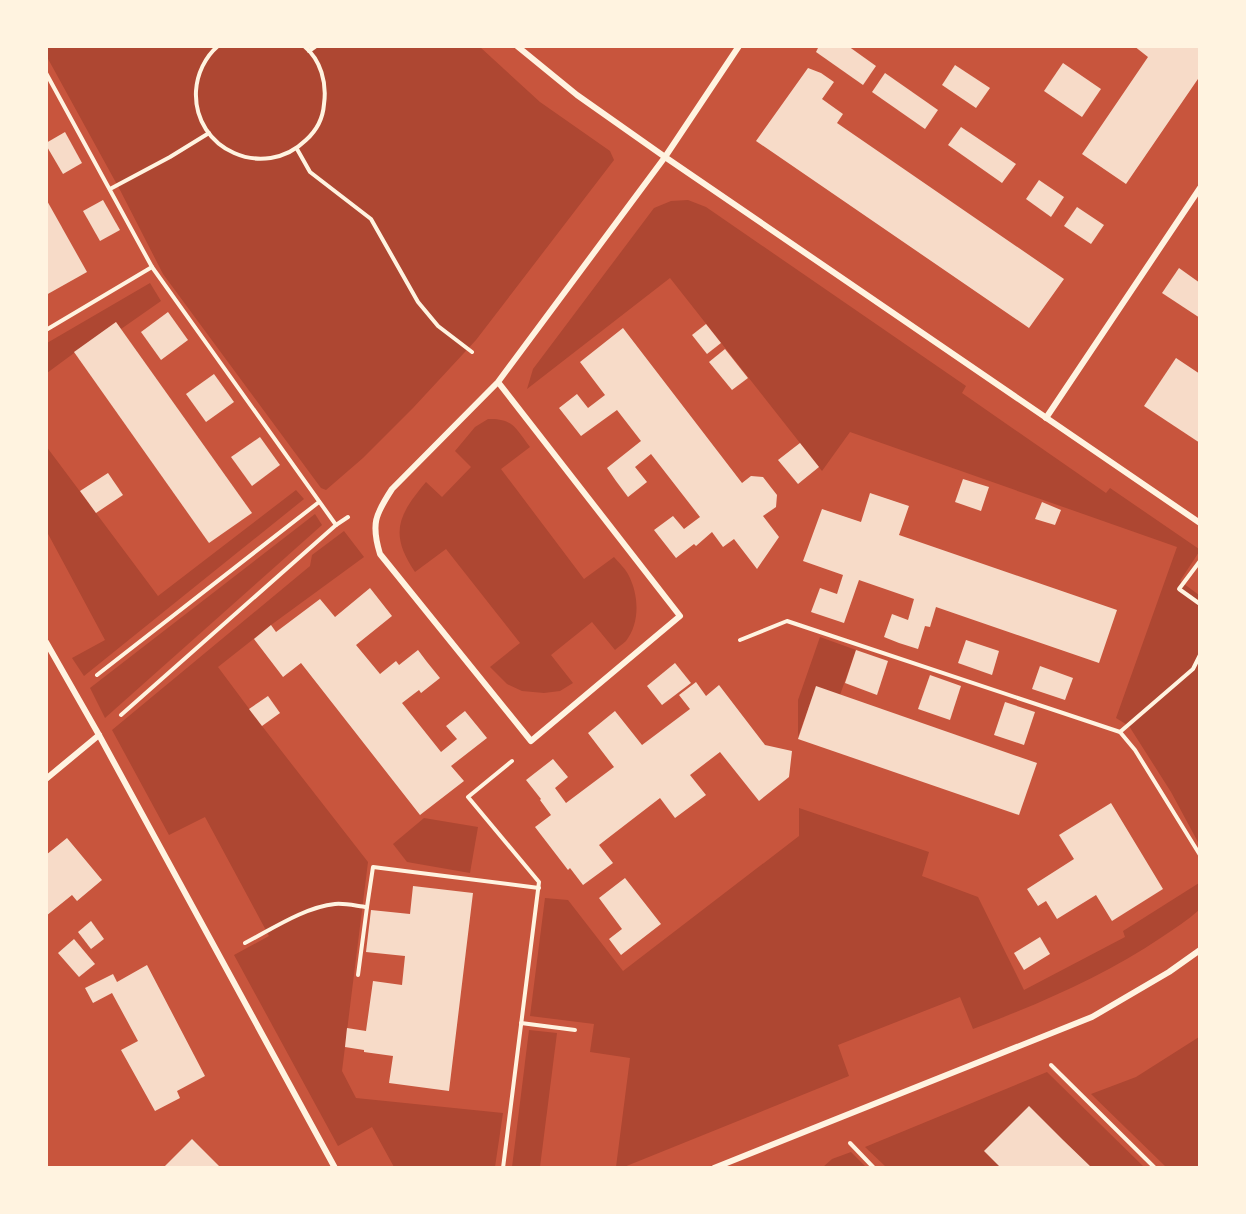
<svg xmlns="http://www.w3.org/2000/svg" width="1246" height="1214" viewBox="0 0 1246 1214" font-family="Poppins,sans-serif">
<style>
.green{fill:#ae4732}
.building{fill:#f7dbc8}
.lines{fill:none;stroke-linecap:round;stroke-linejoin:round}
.path{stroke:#fff3e0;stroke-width:4}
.minor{stroke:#fff3e0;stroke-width:6}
</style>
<rect width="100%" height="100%" fill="#c8553d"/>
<g class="green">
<path d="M 46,47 L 480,47 L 540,102 L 610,151 L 614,160 L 476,340 L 413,408 L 363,458 L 326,490 L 321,488 L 163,274 L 120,190 L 47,57 Z"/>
<path d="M 688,200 L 706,207 L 966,386 L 962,393 L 1106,493 L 1110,488 L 1199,549 L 1199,552 L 1180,581 L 1199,595 L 1199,844 L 1171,792 L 1129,726 L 1116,718 L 1177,547 L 850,432 L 822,471 L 670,278 L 527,389 L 533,369 L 654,208 L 671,201 Z"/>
<path d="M 150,283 L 161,301 L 121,329 L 116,322 L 47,373 L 47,343 Z"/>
<path d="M 488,419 C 513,418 516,429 530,447 L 501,469 L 584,579 L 614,557 C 619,563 626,569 629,576 C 639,596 640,623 626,641 C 623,644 618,647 615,650 L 592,622 L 551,655 L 573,683 L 560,691 L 544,693 L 522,691 L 507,684 L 490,667 L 520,643 L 446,549 L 415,572 C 389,534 398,515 426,482 L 442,497 L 471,467 L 455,451 L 475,427 Z"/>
<path d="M 46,446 L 158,596 L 296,490 L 304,499 L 84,676 L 72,658 L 105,640 L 47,532 Z"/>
<path d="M 315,514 L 322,525 L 105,718 L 90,688 Z"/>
<path d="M 344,531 L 364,557 L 271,625 L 218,667 L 262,726 L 368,862 L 342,1071 L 356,1098 L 503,1113 L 495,1167 L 394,1167 L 372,1127 L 338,1146 L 234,955 L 269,936 L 205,817 L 169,835 L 112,730 L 310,566 L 312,555 Z"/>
<path d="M 820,637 L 856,650 L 840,695 L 816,687 L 798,737 L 798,700 Z"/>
<path d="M 799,808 L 929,852 L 922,876 L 978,897 L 1024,990 L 1125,937 L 1123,931 L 1199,883 L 1199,910 C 1188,920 1175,928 1162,937 C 1104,976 1039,1004 973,1029 L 960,997 L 838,1045 L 849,1076 L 624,1167 L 616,1167 L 630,1058 L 590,1052 L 594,1024 L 530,1016 L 545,898 L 568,900 L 623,971 L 799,836 Z"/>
<path d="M 424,818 L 478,827 L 470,873 L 407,862 L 393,844 Z"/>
<path d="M 529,1030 L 557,1033 L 540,1167 L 512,1167 Z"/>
<path d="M 1199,1037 L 1199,1167 L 1166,1167 L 1091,1094 L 1136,1077 Z"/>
<path d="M 1047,1072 L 1144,1167 L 886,1167 L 865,1147 Z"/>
<path d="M 851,1152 L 866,1167 L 823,1167 L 832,1159 Z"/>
</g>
<g class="building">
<path d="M 819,46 L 848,46 L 876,66 L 863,85 L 816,52 Z"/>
<path d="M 1134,46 L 1200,46 L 1200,76 L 1126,184 L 1082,154 L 1148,57 Z"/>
<path d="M 1063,63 L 1101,89 L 1082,117 L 1044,91 Z"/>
<path d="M 955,65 L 990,88 L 976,108 L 942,85 Z"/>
<path d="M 808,68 L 821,73 L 834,82 L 822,99 L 843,114 L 837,123 L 1064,279 L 1029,328 L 756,141 Z"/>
<path d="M 885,73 L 938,110 L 925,129 L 872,92 Z"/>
<path d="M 961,127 L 1016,164 L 1002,183 L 948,145 Z"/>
<path d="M 65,132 L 82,163 L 63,174 L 46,145 L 46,143 Z"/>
<path d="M 1039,180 L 1064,197 L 1051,217 L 1026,199 Z"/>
<path d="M 46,199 L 87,272 L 46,295 Z"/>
<path d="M 103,200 L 120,230 L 100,241 L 83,211 Z"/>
<path d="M 1077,207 L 1104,225 L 1091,244 L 1064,226 Z"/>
<path d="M 1179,268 L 1200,283 L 1200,318 L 1162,293 Z"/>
<path d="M 168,312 L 188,340 L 161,360 L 141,332 Z"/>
<path d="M 116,322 L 252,513 L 209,543 L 74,352 Z"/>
<path d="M 706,324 L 721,343 L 707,354 L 692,335 Z"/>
<path d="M 623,328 L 742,483 L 751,476 L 763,477 L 777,495 L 776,507 L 763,516 L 779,537 L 757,569 L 734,539 L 723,547 L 712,532 L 696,546 L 694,544 L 676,558 L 654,530 L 673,516 L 684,529 L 700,517 L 651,454 L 635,467 L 647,482 L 628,497 L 616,481 L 607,468 L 641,441 L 617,410 L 581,436 L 559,408 L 577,394 L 588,408 L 605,395 L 580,362 Z"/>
<path d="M 725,349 L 748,378 L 732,390 L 709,362 Z"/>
<path d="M 1176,358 L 1200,374 L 1200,443 L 1144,406 Z"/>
<path d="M 214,374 L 234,402 L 206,422 L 186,394 Z"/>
<path d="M 260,437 L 280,465 L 252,486 L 231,457 Z"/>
<path d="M 800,443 L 819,467 L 798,484 L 778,460 Z"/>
<path d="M 108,473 L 123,495 L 96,513 L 80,491 Z"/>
<path d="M 963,479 L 989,487 L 981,511 L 955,502 Z"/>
<path d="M 870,493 L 909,506 L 899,535 L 1117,610 L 1099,663 L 936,607 L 930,627 L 925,626 L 918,649 L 899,643 L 884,637 L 892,614 L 908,620 L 914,599 L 859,580 L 844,623 L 811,612 L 820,588 L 837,594 L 843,575 L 803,561 L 822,509 L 861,522 Z"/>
<path d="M 1042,502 L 1061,510 L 1055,525 L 1035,519 Z"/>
<path d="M 370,588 L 392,616 L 356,645 L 380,674 L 396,661 L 399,665 L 418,650 L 427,662 L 440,678 L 421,693 L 419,690 L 402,703 L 441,752 L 457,739 L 446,726 L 465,711 L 487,738 L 451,766 L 464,781 L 420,815 L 301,663 L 283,677 L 254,639 L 271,625 L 276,632 L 320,599 L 335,617 Z"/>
<path d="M 966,640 L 999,651 L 992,675 L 958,663 Z"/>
<path d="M 856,650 L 888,661 L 877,695 L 845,683 Z"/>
<path d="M 675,663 L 691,683 L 662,705 L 647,686 Z"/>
<path d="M 1040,666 L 1073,678 L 1065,700 L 1032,689 Z"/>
<path d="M 930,675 L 961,686 L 950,720 L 918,709 Z"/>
<path d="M 696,682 L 706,696 L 719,685 L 765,745 L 792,751 L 789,777 L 759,801 L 720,752 L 690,775 L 706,795 L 675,818 L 660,798 L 599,845 L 613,863 L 583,885 L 570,868 L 568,870 L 535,827 L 551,815 L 540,800 L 541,799 L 526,780 L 553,759 L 568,777 L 555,788 L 566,803 L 614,767 L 588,733 L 615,711 L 642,745 L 690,709 L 679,695 Z"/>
<path d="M 816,686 L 1037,763 L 1019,815 L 798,739 Z"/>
<path d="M 268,696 L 280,713 L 262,726 L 249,709 Z"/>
<path d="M 1005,702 L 1035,712 L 1024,745 L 994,735 Z"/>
<path d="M 1111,803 L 1163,889 L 1112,921 L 1096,895 L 1057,919 L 1046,901 L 1038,906 L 1027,889 L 1074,859 L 1059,835 Z"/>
<path d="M 67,838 L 102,880 L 77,901 L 72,895 L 46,916 L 46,855 Z"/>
<path d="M 625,878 L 661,924 L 621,955 L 609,939 L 622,929 L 599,898 Z"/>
<path d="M 413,886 L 473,893 L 449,1091 L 389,1083 L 393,1056 L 364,1052 L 364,1050 L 345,1047 L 347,1028 L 366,1031 L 373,981 L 402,985 L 405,956 L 366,952 L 371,910 L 410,914 Z"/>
<path d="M 91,921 L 104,939 L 91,949 L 78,932 Z"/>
<path d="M 1040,937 L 1050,954 L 1024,970 L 1014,953 Z"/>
<path d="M 74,939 L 95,964 L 79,977 L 58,953 Z"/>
<path d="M 147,965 L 205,1076 L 177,1091 L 180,1098 L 155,1111 L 121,1050 L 138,1041 L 112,993 L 93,1003 L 85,988 L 113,974 L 117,982 Z"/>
<path d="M 1029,1106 L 1063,1140 L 1091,1167 L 1000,1167 L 984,1151 Z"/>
<path d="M 192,1139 L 220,1167 L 164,1167 Z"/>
</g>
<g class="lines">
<g class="path">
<path d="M 218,46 C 205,57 197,74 196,91 C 193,150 264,181 306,140 C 316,131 323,118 324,104 C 327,83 321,60 304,46"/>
<path d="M 309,51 L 316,46"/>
<path d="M 46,73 L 152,267 L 336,525"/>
<path d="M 297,149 L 310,172 L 371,219 L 418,302 L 438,326 L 472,352"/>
<path d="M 110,189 L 170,157 L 209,133"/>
<path d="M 46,330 L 152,267"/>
<path d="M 1200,561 L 1179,589 L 1200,604"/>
<path d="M 740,640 L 787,621 L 1120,732 L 1135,750 L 1200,855"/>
<path d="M 97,675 L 319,502"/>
<path d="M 121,715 L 336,525 L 348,517"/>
<path d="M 1120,732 L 1193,669 L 1200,655"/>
<path d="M 245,943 C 272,929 305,907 335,904 C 345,903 357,906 367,907 L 373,867 L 539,888"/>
<path d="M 358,975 L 367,907"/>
<path d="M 521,1023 L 575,1030"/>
<path d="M 1051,1065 L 1155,1168"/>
<path d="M 850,1143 L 874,1168"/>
<path d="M 503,1168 L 539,882 L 468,797 L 512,761"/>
</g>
<g class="minor">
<path d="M 517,46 L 577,95 L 665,157 L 1200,523"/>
<path d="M 498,382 L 680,616 L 531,741 L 380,554 C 371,524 375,515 392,489 L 498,382 L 665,157 L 739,46"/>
<path d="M 1046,418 L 1200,188"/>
<path d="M 46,642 L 99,735 L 335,1168"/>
<path d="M 46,779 L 99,735"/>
<path d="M 714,1168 L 1092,1017 L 1169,972 L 1200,950"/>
</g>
</g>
<rect width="1246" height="1214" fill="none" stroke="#fff3e0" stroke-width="96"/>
</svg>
